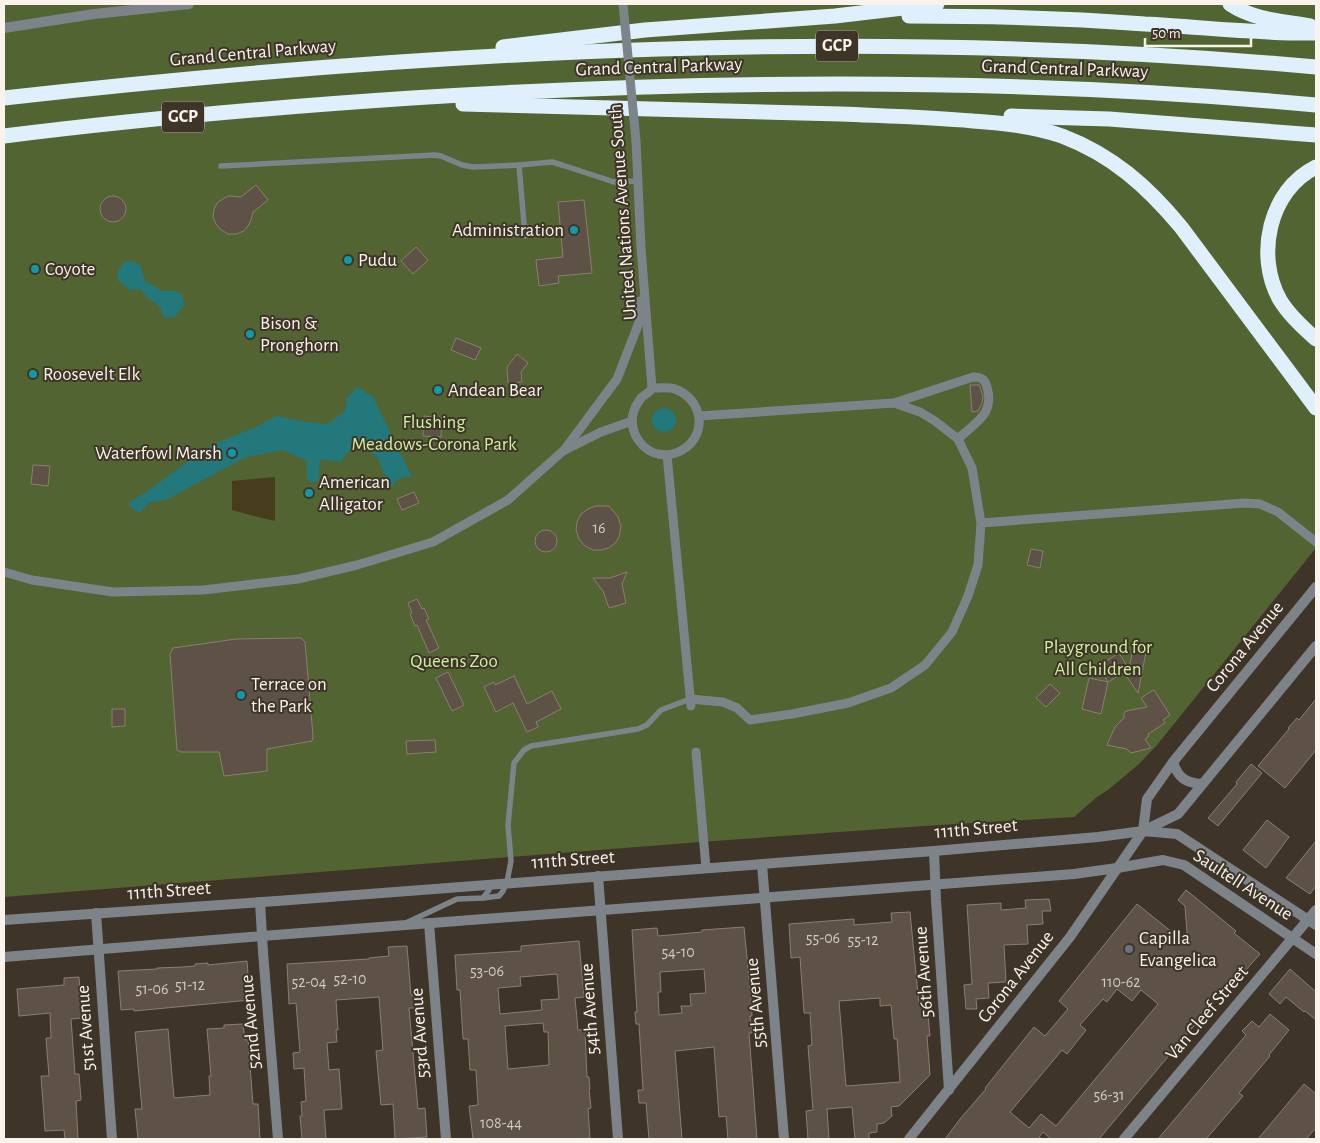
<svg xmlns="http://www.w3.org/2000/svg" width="1320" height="1143" viewBox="0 0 1320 1143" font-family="'Alegreya Sans',sans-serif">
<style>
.green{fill:#516432}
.sand{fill:#463d1d}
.water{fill:#22787b}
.building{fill:#5d5245;stroke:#8a7f71;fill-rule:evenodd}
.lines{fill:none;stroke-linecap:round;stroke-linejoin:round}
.service{stroke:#7d8489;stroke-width:5.5}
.pedestrian{stroke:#7d8489;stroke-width:9}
.minor{stroke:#7d8489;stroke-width:10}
.motorway{stroke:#dff0fc;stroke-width:15}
.pedestrian-bridge{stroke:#7d8489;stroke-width:9}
.culture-dot{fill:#0f9aa8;stroke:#3e3428;stroke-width:2}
.worship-dot{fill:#6b7280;stroke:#3e3428;stroke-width:2}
.labels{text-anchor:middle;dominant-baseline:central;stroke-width:4;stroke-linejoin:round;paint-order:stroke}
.number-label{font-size:16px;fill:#d2cbc2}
.shield{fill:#3e3428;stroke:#c1bab0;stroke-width:1}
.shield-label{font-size:18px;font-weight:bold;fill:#f9f3eb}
.street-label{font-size:19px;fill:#f9f3eb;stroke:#3e3428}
.poi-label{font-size:19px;fill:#f9f3eb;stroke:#3e3428;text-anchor:start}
.park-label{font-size:19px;fill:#cff0a0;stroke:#3e3428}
</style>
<rect width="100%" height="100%" fill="#3e3428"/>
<path class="green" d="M 4,4 L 1316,4 L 1316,548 L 1157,745 L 1139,764 L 1108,790 L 1097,797 L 1074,817 L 924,826 L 700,842 L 4,897 Z"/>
<path class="sand" d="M 275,477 L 275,521 L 254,516 L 232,510 L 232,481 Z"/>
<g class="water">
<path d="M 132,261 L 140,265 L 145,281 L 162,291 L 175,291 L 182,295 L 184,305 L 174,318 L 164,317 L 159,306 L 149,299 L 140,289 L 131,290 L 118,281 L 118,270 L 125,262 Z"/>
<path d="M 357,387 L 373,397 L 412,477 C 401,476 397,479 391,488 L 377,457 L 365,448 L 351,449 L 340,462 L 320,459 L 318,481 L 312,483 L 307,479 L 306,459 L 300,458 L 283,450 L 246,457 L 168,499 L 149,503 L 139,513 L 127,504 L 149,490 L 209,446 L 256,427 L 276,416 L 301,421 L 327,424 L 345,411 L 347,398 Z"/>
<circle cx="664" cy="420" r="12"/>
</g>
<g class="building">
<path d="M 256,185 L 268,200 L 253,212 L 251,220 L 248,226 L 244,231 L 236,234 L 228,234 L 220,229 L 216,224 L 213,217 L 214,209 L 218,202 L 228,196 L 241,197 Z"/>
<circle cx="113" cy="209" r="13"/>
<path d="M 584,200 L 592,273 L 558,276 L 559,283 L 539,286 L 536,260 L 563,257 L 558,202 Z"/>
<path d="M 416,247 L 428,260 L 413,274 L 401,261 Z"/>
<path d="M 456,338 L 481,348 L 475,360 L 451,350 Z"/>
<path d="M 517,354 L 528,363 L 521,372 L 522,382 L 508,383 L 507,367 Z"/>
<path d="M 970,385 L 979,385 L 980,387 L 983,397 L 982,403 L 978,411 L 972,412 Z"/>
<path d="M 424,416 L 442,418 L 441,437 L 423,436 Z"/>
<path d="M 33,465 L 50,466 L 48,486 L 31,484 Z"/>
<path d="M 414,492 L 419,503 L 402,510 L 397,499 Z"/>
<path d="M 596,506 L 609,506 L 618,517 L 621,526 L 619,537 L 616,542 L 609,548 L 601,550 L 593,550 L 585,546 L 579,539 L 576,530 L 577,522 L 581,514 L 588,509 Z"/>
<circle cx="546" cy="541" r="11"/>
<path d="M 1031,549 L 1043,551 L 1040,568 L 1027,565 Z"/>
<path d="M 627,572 L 622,584 L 626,603 L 609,608 L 603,591 L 593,578 L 610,578 Z"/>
<path d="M 417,599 L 422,609 L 424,608 L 429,619 L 426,620 L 439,648 L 429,653 L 417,625 L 415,626 L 410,614 L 412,613 L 408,603 Z"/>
<path d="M 301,638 L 305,642 L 313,736 L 312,741 L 267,749 L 267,771 L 224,776 L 219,752 L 181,752 L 177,750 L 170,654 L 173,648 L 236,639 Z"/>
<path d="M 1133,650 L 1146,652 L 1138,693 L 1127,677 Z"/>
<path d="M 1119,653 L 1129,669 L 1108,682 L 1098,666 Z"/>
<path d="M 448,672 L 464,705 L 452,711 L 436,678 Z"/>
<path d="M 514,676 L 527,704 L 552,691 L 561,709 L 536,722 L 538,727 L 527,732 L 513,703 L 496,712 L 484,687 L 494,682 L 495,685 Z"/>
<path d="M 1089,678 L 1108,682 L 1101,714 L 1082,709 Z"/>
<path d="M 1050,684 L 1060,693 L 1046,707 L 1036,698 Z"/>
<path d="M 1153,690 L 1154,690 L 1170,715 L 1163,720 L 1165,723 L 1148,734 L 1149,736 L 1145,739 L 1151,748 L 1131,753 L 1127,749 L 1107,745 L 1115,727 L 1124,718 L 1124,713 L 1126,711 L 1147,707 L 1141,698 Z"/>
<path d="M 1316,699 L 1316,750 L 1285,788 L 1258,766 L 1289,729 L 1288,728 L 1297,718 L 1299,720 Z"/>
<path d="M 112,709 L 125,709 L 125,726 L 112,727 Z"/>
<path d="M 435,740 L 436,752 L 407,754 L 406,741 Z"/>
<path d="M 1251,764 L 1262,773 L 1218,826 L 1208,818 L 1237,784 L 1236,782 Z"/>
<path d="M 1267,820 L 1289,837 L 1266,868 L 1243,850 Z"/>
<path d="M 1316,841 L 1316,886 L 1310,894 L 1286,878 Z"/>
<path d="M 1186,890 L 1236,931 L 1234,933 L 1260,954 L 1237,980 L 1234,978 L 1099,1139 L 1051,1139 L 1043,1132 L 1039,1137 L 1042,1139 L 945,1139 L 960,1119 L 986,1089 L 985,1088 L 1034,1027 L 1045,1036 L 1068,1009 L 1059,1001 L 1137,904 L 1188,945 L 1185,906 L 1178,900 ZM 1117,989 L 1132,1001 L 1141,990 L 1158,1004 L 1056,1126 L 1041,1114 L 1029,1128 L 1010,1112 L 1062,1050 L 1067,1054 L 1086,1030 L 1080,1025 L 1103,999 L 1107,1002 Z"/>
<path d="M 1049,899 L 1051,911 L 1042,911 L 1043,924 L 1027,925 L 1028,944 L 1004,945 L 1006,982 L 988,983 L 989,998 L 976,999 L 977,1009 L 966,1009 L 964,985 L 972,984 L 967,905 L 1001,903 L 1001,910 L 1026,908 L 1025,900 Z"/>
<path d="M 910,912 L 919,1005 L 927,1004 L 930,1036 L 927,1036 L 930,1075 L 899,1106 L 891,1107 L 892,1116 L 884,1123 L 877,1124 L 877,1132 L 869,1133 L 869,1139 L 855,1139 L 852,1107 L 827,1109 L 829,1139 L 808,1139 L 806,1111 L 813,1110 L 808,1046 L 812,1045 L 810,1013 L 804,1013 L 800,957 L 791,958 L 789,924 L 854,919 L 854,925 L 892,922 L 891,913 ZM 880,998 L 880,1006 L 891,1005 L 894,1039 L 897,1039 L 900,1082 L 846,1086 L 839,1001 Z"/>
<path d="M 744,927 L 751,998 L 752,1016 L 750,1016 L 752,1033 L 749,1033 L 757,1139 L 728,1139 L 726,1116 L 719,1117 L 714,1047 L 675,1051 L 682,1139 L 649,1139 L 646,1103 L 639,1103 L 638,1090 L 643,1090 L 639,1024 L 636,1024 L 635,1012 L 637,1012 L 632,930 L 657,928 L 658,936 L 702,932 L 702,930 ZM 704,969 L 706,993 L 690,994 L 691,1006 L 681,1006 L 682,1013 L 659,1015 L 658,992 L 661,992 L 660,972 Z"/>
<path d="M 579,941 L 584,997 L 575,998 L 578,1030 L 585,1030 L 587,1077 L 589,1077 L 590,1089 L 589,1089 L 591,1108 L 588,1109 L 590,1138 L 587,1138 L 587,1139 L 473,1139 L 469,1106 L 478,1105 L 476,1070 L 470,1070 L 468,1039 L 463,1039 L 460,990 L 457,990 L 455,955 L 521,951 L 521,946 ZM 557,974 L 559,999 L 541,1000 L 542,1010 L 500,1014 L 498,988 L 521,986 L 520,977 ZM 543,1023 L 544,1032 L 548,1032 L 549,1065 L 508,1069 L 505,1026 Z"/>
<path d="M 407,946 L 411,995 L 415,995 L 416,1008 L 409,1008 L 418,1109 L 425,1108 L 427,1137 L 395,1139 L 393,1104 L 381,1105 L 376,1051 L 383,1050 L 379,997 L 336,1000 L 338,1030 L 336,1030 L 337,1042 L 327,1043 L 329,1070 L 339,1069 L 342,1109 L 324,1110 L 326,1139 L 302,1139 L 300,1116 L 302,1116 L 301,1102 L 306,1101 L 304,1068 L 294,1069 L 293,1053 L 300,1052 L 296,1003 L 289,1004 L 287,964 L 369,959 L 369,958 L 389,956 L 388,947 Z"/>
<path d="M 247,961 L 250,1000 L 134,1011 L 134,1009 L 121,1010 L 118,971 L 157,969 L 157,968 L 183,967 L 195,966 L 195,964 L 208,963 L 208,965 Z"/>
<path d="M 1290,969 L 1316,992 L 1316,1020 L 1305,1011 L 1304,1012 L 1286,997 L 1280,1004 L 1269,994 Z"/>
<path d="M 79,977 L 82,1018 L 71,1019 L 75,1074 L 79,1074 L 81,1100 L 76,1101 L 78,1139 L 65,1139 L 64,1130 L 45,1131 L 41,1076 L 49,1076 L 46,1038 L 51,1038 L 50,1013 L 19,1016 L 17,989 L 64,985 L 64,978 Z"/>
<path d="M 1270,1014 L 1289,1030 L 1269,1055 L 1270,1056 L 1239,1093 L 1243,1096 L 1206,1139 L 1158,1139 L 1246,1035 L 1242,1031 L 1252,1021 L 1259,1027 Z"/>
<path d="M 243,1024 L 245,1040 L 248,1040 L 253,1104 L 258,1104 L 260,1139 L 138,1139 L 135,1109 L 142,1109 L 135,1032 L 168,1029 L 174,1098 L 210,1095 L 209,1076 L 211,1076 L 207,1029 L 224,1028 L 224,1025 Z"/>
<path d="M 1304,1084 L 1316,1094 L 1316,1128 L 1306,1139 L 1258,1139 Z"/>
</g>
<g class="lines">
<g class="service">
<path d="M 519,165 L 525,236"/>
<path d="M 221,166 L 435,155 L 441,156 L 462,165 L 473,167 L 519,165 L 552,162 L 562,165 L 614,182 L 638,181"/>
<path d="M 483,898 L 499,896 L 503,891 L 507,882 L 511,861 L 508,825 L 514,763 L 524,750 L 531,746 L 638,729 L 647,725 L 661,710 L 690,699"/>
<path d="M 408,922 L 457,899 L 483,898 L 489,890 L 489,884"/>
</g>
<g class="pedestrian">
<path d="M 636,141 L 641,248 L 652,388"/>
<path d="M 652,388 C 659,388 669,387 675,389 C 686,393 693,400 697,410 C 710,446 661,472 639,441 C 632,432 630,418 635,408 C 636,405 639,401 641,398 C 645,394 650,393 652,388 Z"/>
<path d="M 894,403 L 973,377 C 981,377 985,379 987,387 C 995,414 976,422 958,439"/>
<path d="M 565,449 L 617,379 L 640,320 L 640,301"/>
<path d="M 667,455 L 691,706"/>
<path d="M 981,523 L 1245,503 L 1260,504 L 1278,512 L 1316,542"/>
<path d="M 4,572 L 32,580 L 113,592 L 203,590 L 298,579 L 357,565 L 433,542 L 508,500 L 563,451 L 601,432 L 632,421"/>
<path d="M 690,699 L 723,702 L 737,708 L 750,720 L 792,714 L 848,703 L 891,688 L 925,665 L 952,632 L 968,596 L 978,565 L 981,523 L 972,468 L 958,439 L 935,421 L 920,412 L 894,403 L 699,416"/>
<path d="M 696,752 L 706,868"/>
</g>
<g class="minor">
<path d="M 4,28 L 94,14 L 189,4"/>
<path d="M 1173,762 C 1178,778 1186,783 1202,784"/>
<path d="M 1143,831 L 1147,799 L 1173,762 L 1316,587"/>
<path d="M 934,851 L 936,900 L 949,1090"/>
<path d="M 762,864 L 784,1139"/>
<path d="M 598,876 L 618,1139"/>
<path d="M 260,902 L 263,952 L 278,1139"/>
<path d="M 96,913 L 112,1139"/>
<path d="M 4,920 L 277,901 L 934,851 L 1098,837 L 1143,831 L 1177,834 L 1316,925"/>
<path d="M 429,923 L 446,1139"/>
<path d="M 4,957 L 262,936 L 1074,874 L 1117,868 L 1163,860 L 1184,865 L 1316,954"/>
<path d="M 909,1139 L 1070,937 L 1143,831 L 1178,814 L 1316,646"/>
<path d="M 1124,1139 L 1316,910"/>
</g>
<g class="motorway">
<path d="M 1230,4 C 1254,20 1282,21 1310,26"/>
<path d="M 909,16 C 988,16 1066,18 1145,24 C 1202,27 1259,34 1316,33"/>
<path d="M 503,47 L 645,30 L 835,16 L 937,4"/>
<path d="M 4,98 C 439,49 879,27 1316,67"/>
<path d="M 463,104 C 589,107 715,110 841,114 C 885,116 929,117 973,121 C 1003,123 1033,126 1062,136 C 1112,155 1147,186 1181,227 L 1316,408"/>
<path d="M 1011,116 L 1109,119 L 1316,135"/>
<path d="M 4,136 C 139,119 276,107 412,98 C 713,79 1015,77 1316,105"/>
<path d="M 1316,167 C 1269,190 1255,256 1280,300 C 1289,315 1302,327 1316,339"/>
</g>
<path class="pedestrian-bridge" d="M 623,4 L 636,141"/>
</g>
<g class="culture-dot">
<circle cx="574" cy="230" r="5"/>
<circle cx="348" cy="260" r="5"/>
<circle cx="35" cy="269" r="5"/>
<circle cx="250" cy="334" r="5"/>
<circle cx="33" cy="374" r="5"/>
<circle cx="438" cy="390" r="5"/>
<circle cx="232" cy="453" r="5"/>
<circle cx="309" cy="493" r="5"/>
<circle cx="241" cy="695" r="5"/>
</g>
<circle class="worship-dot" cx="1129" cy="949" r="5"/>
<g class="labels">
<g class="number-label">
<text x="599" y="528">16</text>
<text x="823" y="938">55-06</text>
<text x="863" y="940">55-12</text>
<text x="678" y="952">54-10</text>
<text x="487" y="971">53-06</text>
<text x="350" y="979">52-10</text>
<text x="309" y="982">52-04</text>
<text x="1121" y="982">110-62</text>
<text x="190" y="985">51-12</text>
<text x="152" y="989">51-06</text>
<text x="1109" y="1095">56-31</text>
<text x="501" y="1123">108-44</text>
</g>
<g class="shield">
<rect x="816" y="30.5" width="42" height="31" rx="4"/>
<rect x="162" y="101.5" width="42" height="31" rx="4"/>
</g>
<g class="shield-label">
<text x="837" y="46">GCP</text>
<text x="183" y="117">GCP</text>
</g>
<g class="street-label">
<text transform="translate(253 53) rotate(-5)">Grand Central Parkway</text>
<text transform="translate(659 67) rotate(-2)">Grand Central Parkway</text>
<text transform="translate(1065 69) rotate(2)">Grand Central Parkway</text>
<text transform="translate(623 212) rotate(-94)">United Nations Avenue South</text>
<text transform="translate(1245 647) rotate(-51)">Corona Avenue</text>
<text transform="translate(976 829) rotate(-5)">111th Street</text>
<text transform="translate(573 860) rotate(-4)">111th Street</text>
<text transform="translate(1243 885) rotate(33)">Saultell Avenue</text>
<text transform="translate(169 891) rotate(-4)">111th Street</text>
<text transform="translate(924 972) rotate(-94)">56th Avenue</text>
<text transform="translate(1016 977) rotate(-52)">Corona Avenue</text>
<text transform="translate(756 1003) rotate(-95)">55th Avenue</text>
<text transform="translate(590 1009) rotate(-94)">54th Avenue</text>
<text transform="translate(1207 1013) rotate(-50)">Van Cleef Street</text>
<text transform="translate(251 1022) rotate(-95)">52nd Avenue</text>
<text transform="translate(86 1028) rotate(-94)">51st Avenue</text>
<text transform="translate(420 1033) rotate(-94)">53rd Avenue</text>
</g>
<g class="poi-label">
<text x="564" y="230" text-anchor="end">Administration</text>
<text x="358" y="260">Pudu</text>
<text x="45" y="269">Coyote</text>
<text x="260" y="323">Bison &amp;<tspan x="260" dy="22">Pronghorn</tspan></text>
<text x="43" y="374">Roosevelt Elk</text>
<text x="448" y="390">Andean Bear</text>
<text x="222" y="453" text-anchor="end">Waterfowl Marsh</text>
<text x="319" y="482">American<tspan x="319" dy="22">Alligator</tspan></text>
<text x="251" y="684">Terrace on<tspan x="251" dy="22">the Park</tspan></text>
<text x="1139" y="938">Capilla<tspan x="1139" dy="22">Evangelica</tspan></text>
</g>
<g class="park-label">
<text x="434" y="422">Flushing<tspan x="434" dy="22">Meadows-Corona Park</tspan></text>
<text x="1098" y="647">Playground for<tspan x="1098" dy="22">All Children</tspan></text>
<text x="454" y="661">Queens Zoo</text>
</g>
</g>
<rect width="1320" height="1143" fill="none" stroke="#f9f3eb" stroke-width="10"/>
<path d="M1145 38v8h106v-8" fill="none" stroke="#f9f3eb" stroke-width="2.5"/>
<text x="1152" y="38" font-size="15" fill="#f9f3eb" stroke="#3e3428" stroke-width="4" paint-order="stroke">50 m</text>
</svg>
